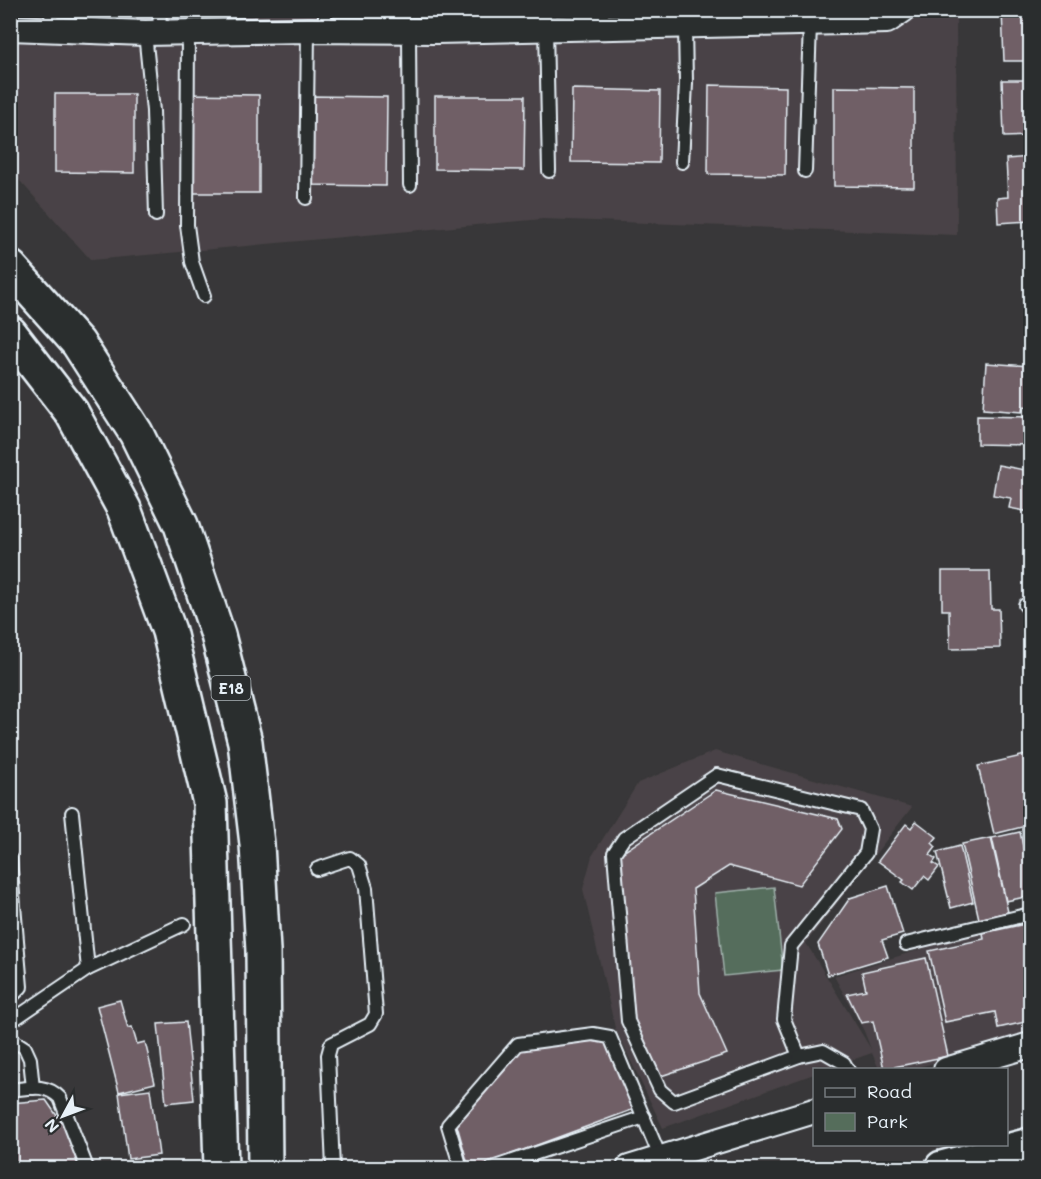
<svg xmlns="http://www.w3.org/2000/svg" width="1041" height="1179" viewBox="0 0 1041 1179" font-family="Mali,sans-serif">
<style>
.built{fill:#494346}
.green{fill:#556d5b;stroke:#9eafaa;stroke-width:1.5}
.building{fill:#705e66;stroke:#e8f1f8;stroke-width:1.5}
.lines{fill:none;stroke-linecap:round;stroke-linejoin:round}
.service-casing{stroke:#e8f1f8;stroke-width:16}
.minor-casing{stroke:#e8f1f8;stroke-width:28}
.motorway-casing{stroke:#e8f1f8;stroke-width:38}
.service{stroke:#2a2d2e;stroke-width:12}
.minor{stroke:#2a2d2e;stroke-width:24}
.motorway{stroke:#2a2d2e;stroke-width:33}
.labels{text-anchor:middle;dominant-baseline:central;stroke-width:5;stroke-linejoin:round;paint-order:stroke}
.shield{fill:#2a2d2e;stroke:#afb6bb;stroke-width:1.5}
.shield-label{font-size:15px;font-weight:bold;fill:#e8f1f8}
</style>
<rect width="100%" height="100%" fill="#383739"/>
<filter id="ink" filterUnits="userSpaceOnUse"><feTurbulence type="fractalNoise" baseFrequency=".0167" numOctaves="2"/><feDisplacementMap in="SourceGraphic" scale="12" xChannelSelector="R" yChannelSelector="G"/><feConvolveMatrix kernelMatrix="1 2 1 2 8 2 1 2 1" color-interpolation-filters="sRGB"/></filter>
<g filter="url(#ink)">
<g class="built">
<path d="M 11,11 L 956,11 L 957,235 L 543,219 L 91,260 L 11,171 Z"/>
<path d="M 715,751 L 912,807 L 806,943 L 871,1049 L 864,1031 L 834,976 L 980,931 L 1030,920 L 1030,1035 L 912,1069 L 879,1069 L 872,1053 L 826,1069 L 814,1070 L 814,1074 L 663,1128 L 615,1028 L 583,889 L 592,856 L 638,783 Z"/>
</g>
<path class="green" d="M 774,887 L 783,970 L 724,976 L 715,893 Z"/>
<g class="building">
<path d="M 1002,10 L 1030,10 L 1030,61 L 1004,61 Z"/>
<path d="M 1002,80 L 1030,80 L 1030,136 L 1004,137 Z"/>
<path d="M 709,85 L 786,87 L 785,175 L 708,174 Z"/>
<path d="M 834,87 L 914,88 L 914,187 L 834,186 Z"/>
<path d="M 572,89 L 660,91 L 659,163 L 571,162 Z"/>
<path d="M 55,94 L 134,94 L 134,173 L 55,172 Z"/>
<path d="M 181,94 L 259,95 L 259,193 L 182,193 Z"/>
<path d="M 308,96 L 387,97 L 386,186 L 307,185 Z"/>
<path d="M 435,96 L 525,96 L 524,170 L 435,169 Z"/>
<path d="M 1030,157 L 1030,221 L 998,223 L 997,198 L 1008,197 L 1006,159 Z"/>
<path d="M 986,363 L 1030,366 L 1030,407 L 1023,406 L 1022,412 L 983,409 Z"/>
<path d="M 977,416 L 1030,417 L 1030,456 L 1029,456 L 1029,445 L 977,444 Z"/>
<path d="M 998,465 L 1030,471 L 1030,512 L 1009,508 L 1011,498 L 993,495 Z"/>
<path d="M 942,571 L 990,571 L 991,609 L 999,609 L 1000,648 L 950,649 L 949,610 L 942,610 Z"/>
<path d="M 1030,754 L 1030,825 L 994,834 L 978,766 Z"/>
<path d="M 716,790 L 838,819 L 842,829 L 799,885 L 729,866 L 693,889 L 700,993 L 727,1054 L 661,1076 L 630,1010 L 619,855 Z"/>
<path d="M 916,821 L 937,837 L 932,843 L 936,847 L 930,855 L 936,859 L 933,863 L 939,867 L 929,880 L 924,876 L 913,890 L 902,882 L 904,880 L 878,861 L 906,824 L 911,828 Z"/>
<path d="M 1030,827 L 1030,872 L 1022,829 Z"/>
<path d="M 1020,832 L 1030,880 L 1030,896 L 1006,901 L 992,838 Z"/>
<path d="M 991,838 L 1008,912 L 979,919 L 962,844 Z"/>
<path d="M 960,846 L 973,902 L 951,908 L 937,852 Z"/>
<path d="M 888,886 L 903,934 L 882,940 L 888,957 L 828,975 L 818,944 L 850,898 Z"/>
<path d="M 1030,923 L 1030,1021 L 998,1028 L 995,1012 L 945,1022 L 929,951 L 984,939 L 983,933 Z"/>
<path d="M 926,958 L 948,1056 L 884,1069 L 873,1021 L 861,1023 L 847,994 L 866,990 L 862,972 Z"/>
<path d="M 120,1000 L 128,1028 L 132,1027 L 137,1044 L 145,1042 L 155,1083 L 119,1092 L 97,1006 Z"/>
<path d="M 186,1022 L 194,1100 L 166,1103 L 158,1024 Z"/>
<path d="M 588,1038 L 606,1041 L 637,1108 L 475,1168 L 469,1168 L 456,1122 L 520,1049 Z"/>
<path d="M 150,1089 L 159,1155 L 128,1159 L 119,1093 Z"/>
<path d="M 46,1100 L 75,1142 L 82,1168 L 10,1168 L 10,1103 Z"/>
<path d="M 153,1164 L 153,1168 L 131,1168 L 131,1167 Z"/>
</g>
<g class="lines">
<g class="service-casing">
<g id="service">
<path d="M 51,10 L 52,30"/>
<path d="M 325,10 L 325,30"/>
<path d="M 602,27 L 602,10"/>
<path d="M 546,28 L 549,171"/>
<path d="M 436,31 L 437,10"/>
<path d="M 188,32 L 187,225 L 192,262 L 204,296"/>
<path d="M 409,32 L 410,185"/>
<path d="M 145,33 L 153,111 L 156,215"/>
<path d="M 159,33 L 160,10"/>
<path d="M 682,162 L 686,83 L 685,26"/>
<path d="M 805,171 L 810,24"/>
<path d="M 306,198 L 308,30"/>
<path d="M 1025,605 L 1030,604"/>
<path d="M 717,775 L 861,810 L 870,829 L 866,853 L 791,946 L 784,1019 L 799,1056 L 674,1102 L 660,1090 L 628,1021 L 614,853 L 624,838 Z"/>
<path d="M 72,813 L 88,969"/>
<path d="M 10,859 L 21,987 L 10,998"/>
<path d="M 317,869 L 350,858 L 359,865 L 366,888 L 376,1014 L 370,1024 L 331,1044 L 328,1055 L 333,1168"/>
<path d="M 906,944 L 1030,914"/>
<path d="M 10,1022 L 88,969 L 184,924"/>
<path d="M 11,1039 L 25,1048 L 30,1059 L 33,1088"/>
<path d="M 799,1056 L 823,1051 L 844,1063 L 848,1070"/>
<path d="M 10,1090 C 29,1088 46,1083 60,1098 L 87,1168"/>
<path d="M 461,1168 L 448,1125 L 518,1044 L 593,1034 L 610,1037 L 661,1159"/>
<path d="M 492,1168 L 644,1117"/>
</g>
</g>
<g class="minor-casing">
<g id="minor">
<path d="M 10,28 L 145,33 L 308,30 L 436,31 L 887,21 L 903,10"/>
<path d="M 946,1070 L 1030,1045"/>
<path d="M 629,1168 L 814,1111"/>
</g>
</g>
<g class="motorway-casing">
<g id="motorway">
<path d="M 10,267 L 78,343 L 136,433 L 181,525 L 218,635 L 245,742 L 257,844 L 263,951 L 265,1168"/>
<path d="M 10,333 L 72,413 L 124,509 L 169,631 L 210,803 L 221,1168"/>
<path d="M 942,1168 L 1030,1145"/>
</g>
</g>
<use href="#service" class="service"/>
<use href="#minor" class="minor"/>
<use href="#motorway" class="motorway"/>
</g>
</g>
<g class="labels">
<rect class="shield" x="211.5" y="676" width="39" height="24" rx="4.5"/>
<g class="shield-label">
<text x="231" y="688">E18</text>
</g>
</g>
<rect width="1041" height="1179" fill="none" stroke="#2a2d2e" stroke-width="36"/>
<rect x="18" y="18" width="1005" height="1143" fill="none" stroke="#e8f1f8" stroke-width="2" filter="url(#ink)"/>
<rect x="813" y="1068" width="195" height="78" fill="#2a2d2e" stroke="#767b7f" stroke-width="1.5"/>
<rect x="825" y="1088" width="30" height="9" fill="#2a2d2e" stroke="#767b7f" stroke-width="1.5"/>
<text x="867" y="1098" font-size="18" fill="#e8f1f8">Road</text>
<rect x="825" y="1113" width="30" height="18" fill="#556d5b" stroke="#767b7f" stroke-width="1.5"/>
<text x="867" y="1128" font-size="18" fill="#e8f1f8">Park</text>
<g transform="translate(63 1116) rotate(229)" stroke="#2a2d2e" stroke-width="4.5" paint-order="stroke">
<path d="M0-4.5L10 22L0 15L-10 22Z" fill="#e8f1f8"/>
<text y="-9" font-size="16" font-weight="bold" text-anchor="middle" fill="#e8f1f8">N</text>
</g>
</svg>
